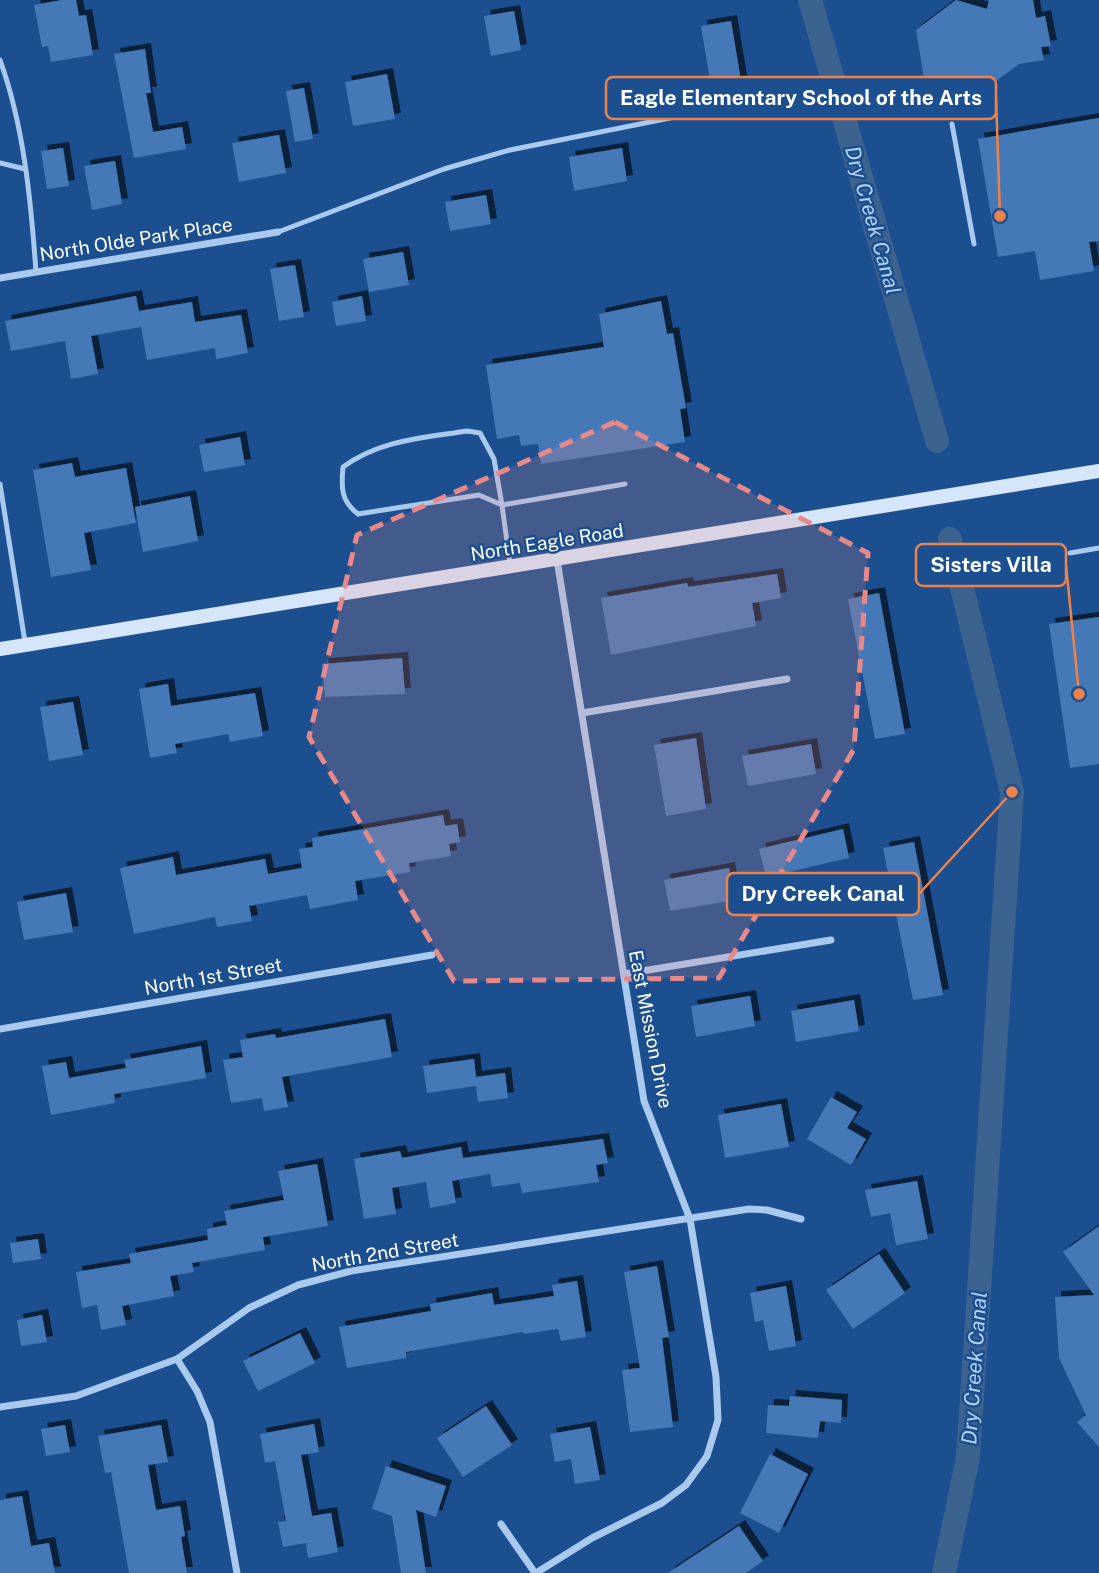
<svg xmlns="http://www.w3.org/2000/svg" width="1099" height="1573" viewBox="0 0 1099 1573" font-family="'Public Sans',sans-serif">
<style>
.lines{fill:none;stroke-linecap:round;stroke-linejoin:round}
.canal{stroke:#3c6290;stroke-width:24}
.building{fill:#4478b7;filter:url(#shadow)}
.lane{stroke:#a9c9ee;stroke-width:5}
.street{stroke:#a9c9ee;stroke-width:7}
.secondary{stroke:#d6e6fa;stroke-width:14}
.marked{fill:#e88989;fill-opacity:0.2;stroke:#e88989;stroke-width:5;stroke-dasharray:14 9;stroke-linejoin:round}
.labels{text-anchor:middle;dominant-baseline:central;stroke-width:5;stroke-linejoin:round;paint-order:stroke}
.street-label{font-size:19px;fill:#fff;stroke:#1b4f8f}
.water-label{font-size:21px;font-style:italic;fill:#b5d3f5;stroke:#1b4f8f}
.leader{fill:none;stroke:#ee8249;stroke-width:2.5}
.callout-dot{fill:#ee8249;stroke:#1b4f8f;stroke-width:2.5}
.callout{fill:#1b4f8f;stroke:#ee8249;stroke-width:2.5}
.callout-label{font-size:21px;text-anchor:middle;font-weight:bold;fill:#fff}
</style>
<defs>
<filter id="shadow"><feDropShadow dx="6" dy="-6" stdDeviation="0" flood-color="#0009"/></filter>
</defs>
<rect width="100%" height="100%" fill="#1b4f8f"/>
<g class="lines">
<g class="canal">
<path d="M 810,0 L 937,441"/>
<path d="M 944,1573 L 968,1457 L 1012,792 L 950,539"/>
</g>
</g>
<g class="building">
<path d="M 62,0 L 76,0 L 79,16 L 86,15 L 93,55 L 51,62 L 48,46 L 42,47 L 34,5 Z"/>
<path d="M 956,0 L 987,9 L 989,0 L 1033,0 L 1036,18 L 1045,16 L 1051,46 L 1041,47 L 1044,60 L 1019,64 L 973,98 L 925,84 L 916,30 Z"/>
<path d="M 514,11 L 521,50 L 491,56 L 484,16 Z"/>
<path d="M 731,21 L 743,93 L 713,99 L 701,26 Z"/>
<path d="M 145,49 L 151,93 L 146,93 L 153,132 L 182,127 L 186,149 L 134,158 L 114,54 Z"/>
<path d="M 387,74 L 395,119 L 353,126 L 345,82 Z"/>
<path d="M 304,88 L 313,139 L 295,142 L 286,91 Z"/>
<path d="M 1099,118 L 1099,241 L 1089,242 L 1094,271 L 1040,280 L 1035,251 L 998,257 L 978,139 Z"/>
<path d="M 279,135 L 286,173 L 239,182 L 232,143 Z"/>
<path d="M 63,148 L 69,186 L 47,189 L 41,151 Z"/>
<path d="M 622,148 L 627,181 L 574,191 L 569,157 Z"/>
<path d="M 115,161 L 122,204 L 92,210 L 84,166 Z"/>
<path d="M 486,195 L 491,224 L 450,231 L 445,202 Z"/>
<path d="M 403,252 L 409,285 L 369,292 L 363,259 Z"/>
<path d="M 295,265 L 304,317 L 279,321 L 270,269 Z"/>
<path d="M 136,296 L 141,322 L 139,311 L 192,302 L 195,322 L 241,315 L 248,353 L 216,359 L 215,348 L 147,360 L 141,327 L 91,336 L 98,374 L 71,379 L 65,341 L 11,351 L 5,321 Z"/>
<path d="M 362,296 L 366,321 L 336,326 L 332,302 Z"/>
<path d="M 661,301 L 667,334 L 673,333 L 686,408 L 680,409 L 685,442 L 541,464 L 538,444 L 521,446 L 519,435 L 497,439 L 486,365 L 604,347 L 599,314 Z"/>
<path d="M 240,437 L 245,465 L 204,472 L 199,445 Z"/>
<path d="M 72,463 L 75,477 L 126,468 L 136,523 L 84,533 L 91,570 L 51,577 L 33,470 Z"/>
<path d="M 190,496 L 198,541 L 143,552 L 135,507 Z"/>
<path d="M 777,574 L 781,598 L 752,603 L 756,626 L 611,655 L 601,598 L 687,583 L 688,587 Z"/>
<path d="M 879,593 L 905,734 L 875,739 L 848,599 Z"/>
<path d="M 1099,617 L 1099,764 L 1070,768 L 1049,624 Z"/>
<path d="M 402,658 L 405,694 L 325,697 L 322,664 Z"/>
<path d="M 168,684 L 171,706 L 255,693 L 263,736 L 230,742 L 228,734 L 175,744 L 177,753 L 150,758 L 139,689 Z"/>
<path d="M 73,702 L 83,755 L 49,761 L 40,707 Z"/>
<path d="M 696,738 L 706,809 L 666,816 L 654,745 Z"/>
<path d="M 811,744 L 816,774 L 748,786 L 742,756 Z"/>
<path d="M 443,815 L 445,826 L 457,824 L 460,842 L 449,844 L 451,856 L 409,863 L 410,872 L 355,881 L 358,900 L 310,909 L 307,895 L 249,906 L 252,921 L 217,927 L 215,917 L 134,934 L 120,868 L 173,857 L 176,875 L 265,859 L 268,874 L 302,868 L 299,849 L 313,847 L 312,838 Z"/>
<path d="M 843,829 L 849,858 L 766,877 L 759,849 Z"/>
<path d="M 914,842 L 943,995 L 913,1000 L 883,848 Z"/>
<path d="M 729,868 L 735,900 L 670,911 L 664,880 Z"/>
<path d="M 66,893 L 73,932 L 24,940 L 17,902 Z"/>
<path d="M 750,996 L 755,1026 L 696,1037 L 691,1006 Z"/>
<path d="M 854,1000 L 859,1031 L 796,1042 L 791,1011 Z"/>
<path d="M 385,1019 L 392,1057 L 282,1077 L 288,1107 L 264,1111 L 262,1098 L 231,1103 L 223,1060 L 243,1057 L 240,1040 L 275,1034 L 276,1038 Z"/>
<path d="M 201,1046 L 206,1078 L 114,1094 L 115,1103 L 51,1115 L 42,1066 L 66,1062 L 69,1078 L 126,1068 L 124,1060 Z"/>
<path d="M 474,1059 L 476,1077 L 505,1073 L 508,1098 L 478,1102 L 476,1086 L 427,1093 L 423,1066 Z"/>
<path d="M 831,1097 L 857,1112 L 847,1128 L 866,1139 L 851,1165 L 807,1139 Z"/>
<path d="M 781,1104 L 789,1147 L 725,1158 L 718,1115 Z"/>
<path d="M 603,1139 L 608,1163 L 596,1165 L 599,1182 L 522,1193 L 520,1183 L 492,1187 L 490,1174 L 452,1181 L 456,1203 L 430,1208 L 426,1182 L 392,1188 L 396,1214 L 364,1219 L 354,1159 L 400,1151 L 402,1158 L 461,1147 L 463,1158 Z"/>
<path d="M 317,1164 L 328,1226 L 263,1237 L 265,1250 L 192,1263 L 194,1272 L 170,1276 L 174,1296 L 122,1306 L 126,1325 L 101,1330 L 97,1305 L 82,1308 L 76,1272 L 131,1263 L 129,1254 L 208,1240 L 207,1229 L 227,1225 L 224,1211 L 284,1200 L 278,1171 Z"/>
<path d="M 917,1181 L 928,1239 L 896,1245 L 890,1213 L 871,1217 L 865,1190 Z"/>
<path d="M 1099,1226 L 1099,1447 L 1077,1422 L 1086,1415 L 1059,1358 L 1055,1297 L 1094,1295 L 1063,1252 Z"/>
<path d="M 38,1239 L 41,1259 L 13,1263 L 10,1243 Z"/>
<path d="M 879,1254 L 905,1293 L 853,1329 L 826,1290 Z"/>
<path d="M 657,1266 L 669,1337 L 662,1338 L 673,1427 L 630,1432 L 622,1370 L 640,1368 L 624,1272 Z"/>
<path d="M 577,1281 L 586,1337 L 561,1341 L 558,1329 L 524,1334 L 523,1332 L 406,1352 L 406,1358 L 347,1368 L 339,1327 L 431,1311 L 430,1304 L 492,1293 L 494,1305 L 554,1296 L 552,1285 Z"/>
<path d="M 786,1286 L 796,1346 L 769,1351 L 763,1320 L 755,1322 L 750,1293 Z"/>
<path d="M 42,1315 L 47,1342 L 21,1346 L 17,1320 Z"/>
<path d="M 300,1333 L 315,1363 L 258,1391 L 243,1361 Z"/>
<path d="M 790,1396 L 842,1400 L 841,1423 L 820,1421 L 818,1438 L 766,1433 L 768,1405 L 789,1406 Z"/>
<path d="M 486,1406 L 512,1445 L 463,1477 L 437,1438 Z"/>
<path d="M 314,1424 L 319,1452 L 301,1455 L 312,1516 L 331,1513 L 338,1552 L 308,1558 L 306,1543 L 283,1547 L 278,1522 L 286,1521 L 275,1461 L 265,1463 L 260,1434 Z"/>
<path d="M 65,1425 L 70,1452 L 46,1456 L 41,1429 Z"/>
<path d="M 161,1425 L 168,1462 L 148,1465 L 156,1510 L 180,1506 L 185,1536 L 181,1537 L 187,1573 L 129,1573 L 111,1472 L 105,1473 L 98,1436 Z"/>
<path d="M 590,1427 L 600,1480 L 575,1484 L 571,1459 L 555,1462 L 550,1434 Z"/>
<path d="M 770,1454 L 808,1474 L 779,1533 L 740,1513 Z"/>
<path d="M 386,1466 L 446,1486 L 436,1517 L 416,1510 L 426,1573 L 401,1573 L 392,1516 L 372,1509 Z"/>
<path d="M 22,1496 L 31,1546 L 49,1543 L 55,1573 L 0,1573 L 0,1500 Z"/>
<path d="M 739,1526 L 763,1561 L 746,1573 L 668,1573 Z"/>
</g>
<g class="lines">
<g class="lane">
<path d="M 0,60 C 24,126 31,202 36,272"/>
<path d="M 952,124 L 974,244"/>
<path d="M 0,163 L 25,169"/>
<path d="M 278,232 L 444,169 L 510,150 L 770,98"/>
<path d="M 0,484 L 25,642"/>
<path d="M 1070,553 L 1099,548"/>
<path d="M 510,564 L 502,505 L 479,495 L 358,514 C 341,501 341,488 343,467 C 380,440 423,438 467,431 L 480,433 L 494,459 L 502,505 L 625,484"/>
</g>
<g class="street">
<path d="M 0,278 L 278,232"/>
<path d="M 582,713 L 787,679"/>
<path d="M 624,974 L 831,940"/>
<path d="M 0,1029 L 432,955"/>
<path d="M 177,1359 L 197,1391 L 210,1422 L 237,1573"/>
<path d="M 0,1407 L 76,1396 L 177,1359 L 249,1308 L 298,1285 L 351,1271 L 749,1209 L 767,1210 L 801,1219"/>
<path d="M 501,1524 L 535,1573"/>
<path d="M 536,1573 L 592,1538 L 662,1503 L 686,1485 L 707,1456 L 718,1420 L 716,1377 L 690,1219 L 644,1101 L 557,560"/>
</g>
<path class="secondary" d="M 0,649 L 1099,471"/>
</g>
<path class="marked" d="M 615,422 L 868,553 L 854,749 L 719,978 L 454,981 L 309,737 L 357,535 Z"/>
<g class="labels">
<g class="street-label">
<text transform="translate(136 239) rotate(-9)">North Olde Park Place</text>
<text transform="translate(547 542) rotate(-9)">North Eagle Road</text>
<text transform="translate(213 976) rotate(-10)">North 1st Street</text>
<text transform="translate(651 1029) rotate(79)">East Mission Drive</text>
<text transform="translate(385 1252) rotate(-10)">North 2nd Street</text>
</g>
<g class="water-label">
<text transform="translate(873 220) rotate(74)">Dry Creek Canal</text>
<text transform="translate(974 1368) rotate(-86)">Dry Creek Canal</text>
</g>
</g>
<path class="leader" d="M1000 216L996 98M1079 694L1066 565M1012 792L919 894"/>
<g class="callout-dot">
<circle cx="1000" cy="216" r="7"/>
<circle cx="1079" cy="694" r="7"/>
<circle cx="1012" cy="792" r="7"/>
</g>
<g class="callout">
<rect x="606" y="77" width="390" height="42" rx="7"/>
<rect x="916" y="544" width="150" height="42" rx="7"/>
<rect x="727" y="873" width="192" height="42" rx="7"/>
</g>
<g class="callout-label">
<text x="801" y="105">Eagle Elementary School of the Arts</text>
<text x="991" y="572">Sisters Villa</text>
<text x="823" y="901">Dry Creek Canal</text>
</g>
</svg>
